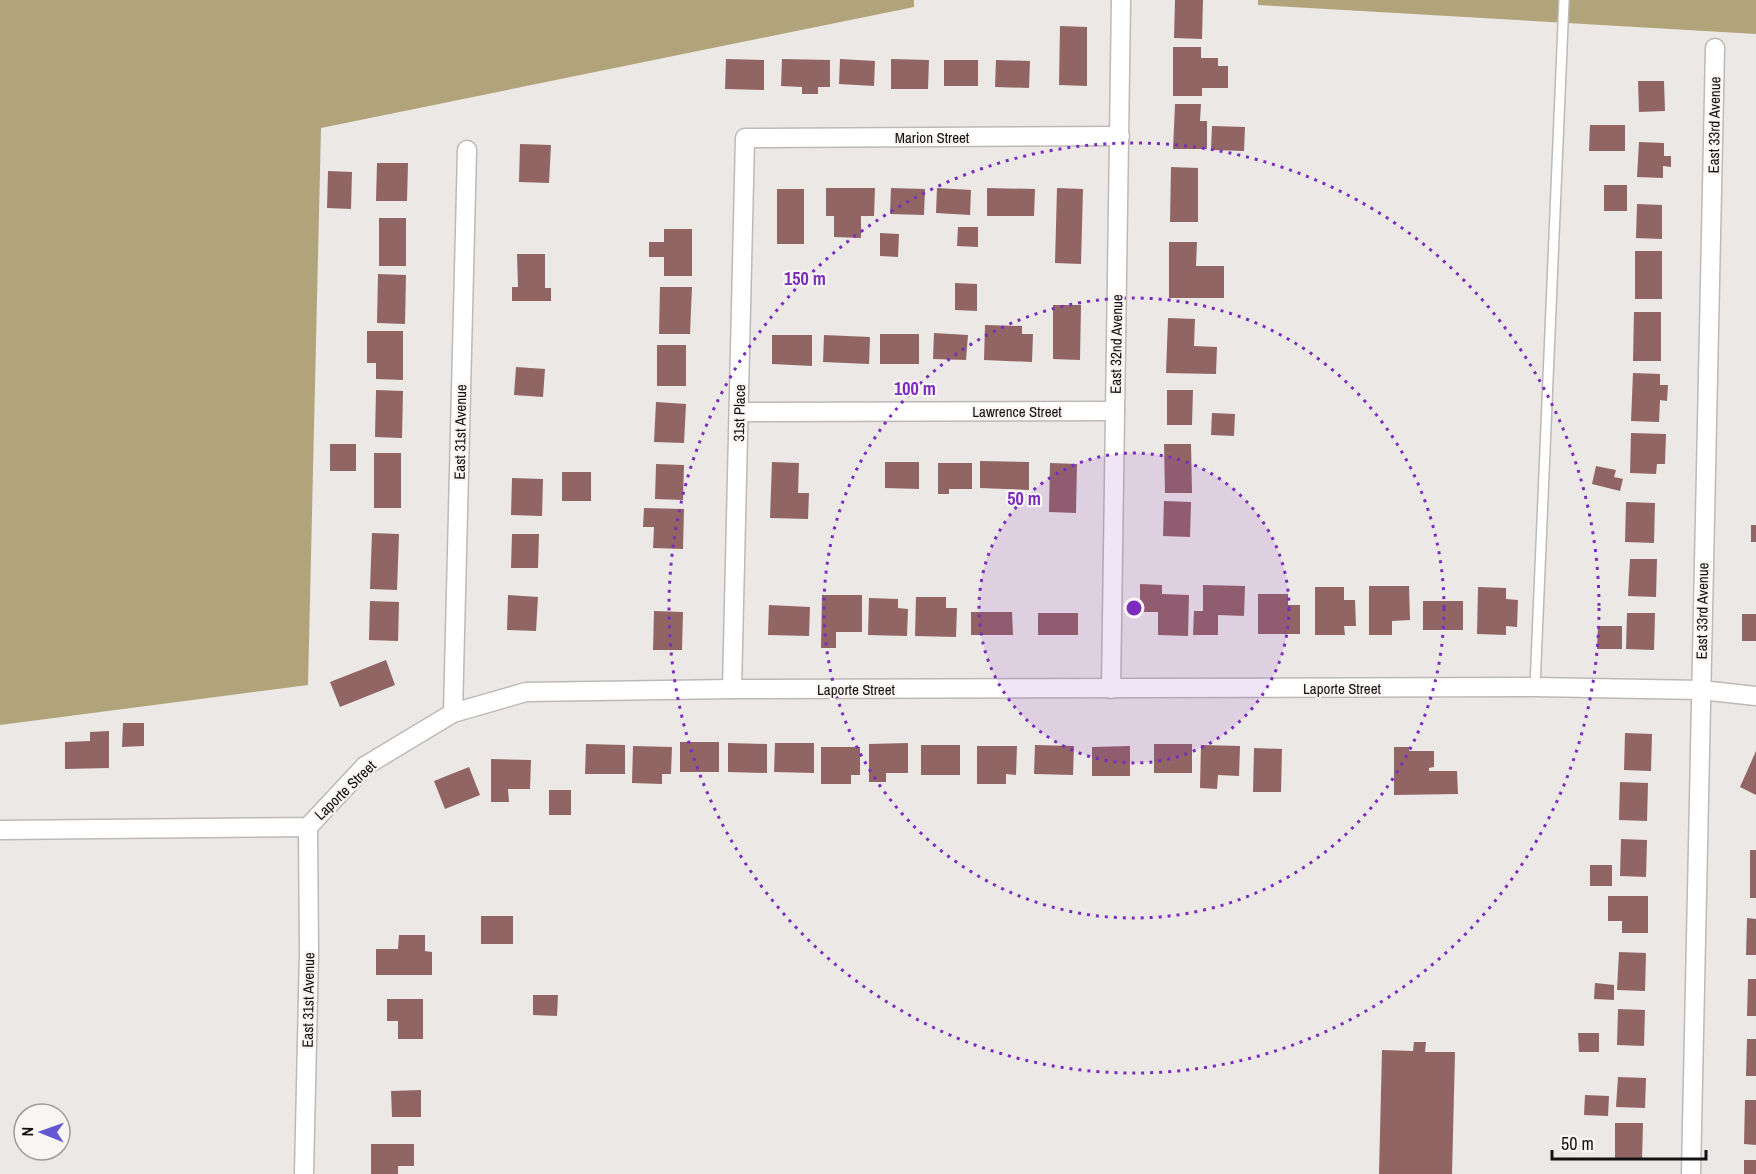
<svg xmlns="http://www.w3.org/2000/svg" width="1756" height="1174" viewBox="0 0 1756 1174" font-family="'Archivo Narrow',sans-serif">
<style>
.forest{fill:#b1a47b}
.building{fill:#926565}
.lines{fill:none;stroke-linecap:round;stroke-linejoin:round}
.service-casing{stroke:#bdb9b7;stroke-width:12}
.minor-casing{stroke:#bdb9b7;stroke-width:21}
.service{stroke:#fff;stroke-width:9}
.minor{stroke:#fff;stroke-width:18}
.ring{fill:none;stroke:#7b2cbf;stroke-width:3;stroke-dasharray:3 6}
.labels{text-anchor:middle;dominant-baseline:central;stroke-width:4.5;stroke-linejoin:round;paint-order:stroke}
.street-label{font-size:15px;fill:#141212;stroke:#f9f5f3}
.centre{fill:#7b2cbf;stroke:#f9f5f3;stroke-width:3}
.ring-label{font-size:18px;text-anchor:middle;font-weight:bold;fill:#7b2cbf;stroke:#f9f5f3;stroke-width:4.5;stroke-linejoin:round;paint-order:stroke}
</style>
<rect width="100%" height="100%" fill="#ece8e6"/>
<g class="forest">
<path d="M 0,0 L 914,0 L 914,7 L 321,128 L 308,685 L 0,725 Z"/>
<path d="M 1258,0 L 1756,0 L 1756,34 L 1258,5 Z"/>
</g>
<g class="building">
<path d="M 1175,0 L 1203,0 L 1202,39 L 1174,38 Z"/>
<path d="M 1060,26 L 1087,27 L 1087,86 L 1059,85 Z"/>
<path d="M 1173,47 L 1201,47 L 1201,58 L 1218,58 L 1218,66 L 1228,66 L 1228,88 L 1202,88 L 1202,96 L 1173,96 Z"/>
<path d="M 726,59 L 764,60 L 764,90 L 725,89 Z"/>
<path d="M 782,59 L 830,60 L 830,87 L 818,87 L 818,94 L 802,94 L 802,87 L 781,86 Z"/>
<path d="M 840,59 L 875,61 L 874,86 L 839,84 Z"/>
<path d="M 891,59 L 929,60 L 928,89 L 891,89 Z"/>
<rect x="944" y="60" width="34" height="26"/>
<path d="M 996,60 L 1030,61 L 1029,88 L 995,87 Z"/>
<path d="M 1638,81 L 1664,81 L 1665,111 L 1639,112 Z"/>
<path d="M 1175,104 L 1201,104 L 1200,121 L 1207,121 L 1207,149 L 1173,149 Z"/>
<path d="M 1590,125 L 1625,125 L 1625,151 L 1589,151 Z"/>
<path d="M 1212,126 L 1245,127 L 1244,151 L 1211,150 Z"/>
<path d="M 1639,142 L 1664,143 L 1664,156 L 1671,156 L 1671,167 L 1663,166 L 1663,178 L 1637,177 Z"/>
<path d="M 520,144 L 551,145 L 549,183 L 519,182 Z"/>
<path d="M 377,163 L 408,163 L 407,201 L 376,201 Z"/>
<path d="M 1171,167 L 1198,168 L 1198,222 L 1170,222 Z"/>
<path d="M 328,171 L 352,172 L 351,209 L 327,208 Z"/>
<rect x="1604" y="185" width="23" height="26"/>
<path d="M 826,188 L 875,188 L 874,216 L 861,216 L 861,238 L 834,237 L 834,216 L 826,216 Z"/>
<path d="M 891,188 L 925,189 L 924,215 L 890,214 Z"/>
<path d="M 937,188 L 971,190 L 970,215 L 936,213 Z"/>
<path d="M 987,188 L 1035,189 L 1034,216 L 987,216 Z"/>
<path d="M 1057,188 L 1083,189 L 1081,264 L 1055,263 Z"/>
<rect x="777" y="189" width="27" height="55"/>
<path d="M 1637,204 L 1662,205 L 1662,239 L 1636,238 Z"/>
<rect x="379" y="218" width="27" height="48"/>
<path d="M 958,227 L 978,227 L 978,247 L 957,246 Z"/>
<path d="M 664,229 L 692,229 L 692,276 L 664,276 L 664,257 L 649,257 L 649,242 L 664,242 Z"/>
<path d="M 880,233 L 899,234 L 898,257 L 880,256 Z"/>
<path d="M 1169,242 L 1197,242 L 1196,266 L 1224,266 L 1224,298 L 1169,298 Z"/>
<rect x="1635" y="251" width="27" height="48"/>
<path d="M 517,254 L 545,254 L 545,288 L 551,288 L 551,301 L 512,301 L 512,287 L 518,287 Z"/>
<path d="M 378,274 L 406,275 L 405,324 L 377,323 Z"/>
<path d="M 955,283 L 977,284 L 977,311 L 955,310 Z"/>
<path d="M 660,287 L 692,287 L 690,334 L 659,334 Z"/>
<path d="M 1053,305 L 1081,305 L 1080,360 L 1053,359 Z"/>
<path d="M 1634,312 L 1661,312 L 1661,361 L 1633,361 Z"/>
<path d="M 1168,318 L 1195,319 L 1194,346 L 1217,347 L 1216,374 L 1166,373 Z"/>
<path d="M 985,325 L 1022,326 L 1022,334 L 1033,334 L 1032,362 L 984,360 Z"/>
<path d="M 367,331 L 403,331 L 403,380 L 376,379 L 376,363 L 367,363 Z"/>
<path d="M 934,333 L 968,335 L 966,360 L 933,359 Z"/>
<rect x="880" y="334" width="39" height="30"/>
<path d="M 772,335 L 812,335 L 812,366 L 772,364 Z"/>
<path d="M 824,335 L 870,337 L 869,364 L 823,362 Z"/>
<rect x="657" y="345" width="29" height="41"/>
<path d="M 516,367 L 545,369 L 543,397 L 514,395 Z"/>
<path d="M 1633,373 L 1660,374 L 1660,385 L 1668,385 L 1667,401 L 1660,400 L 1659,422 L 1631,421 Z"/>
<path d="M 376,390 L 403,391 L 402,438 L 375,437 Z"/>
<path d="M 1167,390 L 1193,390 L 1192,425 L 1167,425 Z"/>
<path d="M 656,402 L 686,404 L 684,443 L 654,442 Z"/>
<path d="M 1212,413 L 1235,414 L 1234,436 L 1211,435 Z"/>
<path d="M 1631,433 L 1666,434 L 1665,464 L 1657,464 L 1656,474 L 1630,473 Z"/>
<rect x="330" y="444" width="26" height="27"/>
<path d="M 1164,444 L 1191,444 L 1192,493 L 1165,493 Z"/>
<rect x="374" y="453" width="27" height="55"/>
<path d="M 980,461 L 1029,462 L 1029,490 L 980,488 Z"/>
<path d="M 772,462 L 799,463 L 798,493 L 809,493 L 808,519 L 770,518 Z"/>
<path d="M 885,462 L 919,462 L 919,489 L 885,488 Z"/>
<path d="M 938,463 L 972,463 L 972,489 L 949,489 L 949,494 L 938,494 Z"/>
<path d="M 1050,463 L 1077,464 L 1076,513 L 1049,512 Z"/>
<path d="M 656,464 L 684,465 L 683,500 L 655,499 Z"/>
<path d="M 1596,466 L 1616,470 L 1614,477 L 1623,479 L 1620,491 L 1592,484 Z"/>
<rect x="562" y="472" width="29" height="29"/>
<path d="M 512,478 L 543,479 L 542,516 L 511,515 Z"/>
<path d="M 1164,501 L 1191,502 L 1190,537 L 1163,536 Z"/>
<path d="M 1626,502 L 1655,503 L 1654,543 L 1625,542 Z"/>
<path d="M 644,508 L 684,509 L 683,549 L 653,548 L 654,527 L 643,527 Z"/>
<rect x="1751" y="525" width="5" height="17"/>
<path d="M 372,533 L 399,534 L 397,590 L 370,589 Z"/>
<path d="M 512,534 L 539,534 L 538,568 L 511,568 Z"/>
<path d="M 1630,559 L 1657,559 L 1656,597 L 1628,596 Z"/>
<path d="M 1140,584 L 1162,585 L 1162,594 L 1189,595 L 1188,636 L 1158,635 L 1158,612 L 1140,612 Z"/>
<path d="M 1203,585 L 1245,586 L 1244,616 L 1218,615 L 1218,635 L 1193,635 L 1194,611 L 1203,611 Z"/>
<path d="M 1369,586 L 1409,586 L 1410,620 L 1392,621 L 1392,635 L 1369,635 Z"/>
<path d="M 1315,587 L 1344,587 L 1344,600 L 1355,600 L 1356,626 L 1344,626 L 1345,635 L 1315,635 Z"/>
<path d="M 1478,587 L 1506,588 L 1506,599 L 1518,600 L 1517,627 L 1506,626 L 1506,635 L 1477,634 Z"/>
<path d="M 1258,594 L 1288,594 L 1288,605 L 1300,605 L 1300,634 L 1258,634 Z"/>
<path d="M 508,595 L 538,597 L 536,631 L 507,630 Z"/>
<path d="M 822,595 L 862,595 L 862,632 L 836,632 L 836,648 L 821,648 Z"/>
<path d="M 916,597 L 946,597 L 946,608 L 957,608 L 956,637 L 915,636 Z"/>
<path d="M 869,598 L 898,599 L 898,608 L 908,609 L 907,636 L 868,635 Z"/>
<path d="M 370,601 L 399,602 L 398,641 L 369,640 Z"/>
<rect x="1423" y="601" width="40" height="29"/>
<path d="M 769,605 L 810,607 L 809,636 L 768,635 Z"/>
<path d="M 654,611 L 683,612 L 682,650 L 653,650 Z"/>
<path d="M 971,612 L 1012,612 L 1013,635 L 971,635 Z"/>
<rect x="1038" y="613" width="40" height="22"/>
<path d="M 1627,613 L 1655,613 L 1654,650 L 1626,649 Z"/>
<rect x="1742" y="614" width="14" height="27"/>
<path d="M 1598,626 L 1622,626 L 1622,649 L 1597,649 Z"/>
<path d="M 386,660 L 395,685 L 340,707 L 330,682 Z"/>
<path d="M 123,723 L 144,723 L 144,746 L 122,747 Z"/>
<path d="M 109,731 L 109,768 L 65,769 L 65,742 L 90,741 L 90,732 Z"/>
<path d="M 1625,733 L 1652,734 L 1651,771 L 1624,770 Z"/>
<rect x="680" y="742" width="39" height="30"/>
<path d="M 728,743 L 767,744 L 767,773 L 728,772 Z"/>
<path d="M 775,743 L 814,743 L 814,773 L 774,772 Z"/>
<path d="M 908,743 L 908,773 L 886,773 L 886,782 L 869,782 L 869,744 Z"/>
<path d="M 586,744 L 625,745 L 625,774 L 585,774 Z"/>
<rect x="1154" y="744" width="38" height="29"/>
<rect x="921" y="745" width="39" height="30"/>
<path d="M 1035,745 L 1074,746 L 1073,775 L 1034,774 Z"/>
<path d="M 1201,745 L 1240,746 L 1239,776 L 1218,775 L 1217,789 L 1200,788 Z"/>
<path d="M 633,746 L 672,747 L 671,774 L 662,774 L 662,784 L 632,783 Z"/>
<path d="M 977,746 L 1017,746 L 1016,775 L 1006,774 L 1006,784 L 977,784 Z"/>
<path d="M 1130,746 L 1130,776 L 1092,776 L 1092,747 Z"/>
<path d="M 821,747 L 860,747 L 860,775 L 851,775 L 851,784 L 821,784 Z"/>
<path d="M 1394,747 L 1409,747 L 1409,751 L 1434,751 L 1434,767 L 1429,768 L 1429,771 L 1457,771 L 1458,794 L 1394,795 Z"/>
<path d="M 1254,748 L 1282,749 L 1281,792 L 1253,792 Z"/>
<path d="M 1756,751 L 1756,795 L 1740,787 Z"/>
<path d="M 491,759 L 531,760 L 530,789 L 508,789 L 509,802 L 491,802 Z"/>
<path d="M 469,767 L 480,795 L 445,809 L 434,781 Z"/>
<path d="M 1620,782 L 1648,783 L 1647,821 L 1619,820 Z"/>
<rect x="549" y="790" width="22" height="25"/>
<path d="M 1621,839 L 1647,840 L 1646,877 L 1620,876 Z"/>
<rect x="1750" y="850" width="6" height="48"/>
<rect x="1590" y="865" width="22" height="21"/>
<path d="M 1608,896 L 1648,896 L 1648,933 L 1622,933 L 1622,921 L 1608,921 Z"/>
<rect x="481" y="916" width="32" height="28"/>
<path d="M 1747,918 L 1756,919 L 1756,955 L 1746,955 Z"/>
<path d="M 399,935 L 425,935 L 425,951 L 432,952 L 432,975 L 376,975 L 376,949 L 398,949 Z"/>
<path d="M 1619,952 L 1646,953 L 1645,991 L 1617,990 Z"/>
<path d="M 1748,979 L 1756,979 L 1756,1016 L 1747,1016 Z"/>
<path d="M 1595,983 L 1614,985 L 1614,1000 L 1594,999 Z"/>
<path d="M 533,995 L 558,995 L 557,1016 L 533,1015 Z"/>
<path d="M 387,999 L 423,999 L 423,1039 L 398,1039 L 398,1021 L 387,1021 Z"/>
<path d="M 1618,1009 L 1645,1010 L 1644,1046 L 1617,1045 Z"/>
<path d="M 1578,1033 L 1599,1033 L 1599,1052 L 1579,1052 Z"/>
<path d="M 1747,1039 L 1756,1039 L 1756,1076 L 1746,1076 Z"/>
<path d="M 1414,1042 L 1426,1042 L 1425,1052 L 1455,1052 L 1452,1174 L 1379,1174 L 1382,1050 L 1413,1051 Z"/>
<path d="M 1618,1077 L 1646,1078 L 1645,1108 L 1616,1107 Z"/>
<path d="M 421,1090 L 421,1117 L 392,1117 L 391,1091 Z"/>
<path d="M 1585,1095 L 1609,1096 L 1608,1116 L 1584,1115 Z"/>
<path d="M 1745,1100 L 1756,1100 L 1756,1145 L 1744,1144 Z"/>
<path d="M 1615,1123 L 1643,1123 L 1642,1160 L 1615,1159 Z"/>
<path d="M 371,1144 L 414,1144 L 414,1166 L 398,1166 L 398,1174 L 371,1174 Z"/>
<rect x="1744" y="1160" width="12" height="14"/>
</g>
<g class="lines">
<g class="service-casing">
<path id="service" d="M 1535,687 L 1564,0"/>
</g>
<g class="minor-casing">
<g id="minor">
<path d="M 739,412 L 1115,411"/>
<path d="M 732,689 L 745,138 L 1120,136"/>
<path d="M 1111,689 L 1121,0"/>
<path d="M 453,713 L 467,150"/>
<path d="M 0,830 L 308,827 L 365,766 L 453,713 L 526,692 L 732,689 L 1535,687 L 1701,690 L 1756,696"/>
<path d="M 304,1174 L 309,953 L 308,827"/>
<path d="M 1691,1174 L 1715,48"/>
</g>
</g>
<use href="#service" class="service"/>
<use href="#minor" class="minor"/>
</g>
<circle cx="1134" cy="608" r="155" fill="#7b2cbf" fill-opacity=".12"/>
<g class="ring">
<circle cx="1134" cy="608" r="155"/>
<circle cx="1134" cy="608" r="310"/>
<circle cx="1134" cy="608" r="465"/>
</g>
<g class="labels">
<g class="street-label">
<text transform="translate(1714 125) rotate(-89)">East 33rd Avenue</text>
<text x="932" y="137">Marion Street</text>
<text transform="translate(1116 344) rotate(-89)">East 32nd Avenue</text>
<text x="1017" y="411">Lawrence Street</text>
<text transform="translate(739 413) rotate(-89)">31st Place</text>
<text transform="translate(460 432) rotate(-89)">East 31st Avenue</text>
<text transform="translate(1702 611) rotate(-89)">East 33rd Avenue</text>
<text x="1342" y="688">Laporte Street</text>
<text x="856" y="689">Laporte Street</text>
<text transform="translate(345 790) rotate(-44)">Laporte Street</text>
<text transform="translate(308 1000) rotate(-89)">East 31st Avenue</text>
</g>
</g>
<circle cx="1134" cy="608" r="9" class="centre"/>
<g class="ring-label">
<text x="805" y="285">150 m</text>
<text x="915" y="395">100 m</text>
<text x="1024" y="505">50 m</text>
</g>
<g transform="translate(42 1132) rotate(271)"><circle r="28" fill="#f9f5f3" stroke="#9d9a99" stroke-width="1.5"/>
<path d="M0-4.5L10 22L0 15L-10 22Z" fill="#6358d1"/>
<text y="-9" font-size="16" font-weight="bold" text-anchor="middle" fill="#141212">N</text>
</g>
<path d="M1552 1150v9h154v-9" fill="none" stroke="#141212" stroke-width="3"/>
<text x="1561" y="1150" font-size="18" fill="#141212" stroke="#f9f5f3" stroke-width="4.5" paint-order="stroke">50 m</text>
</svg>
